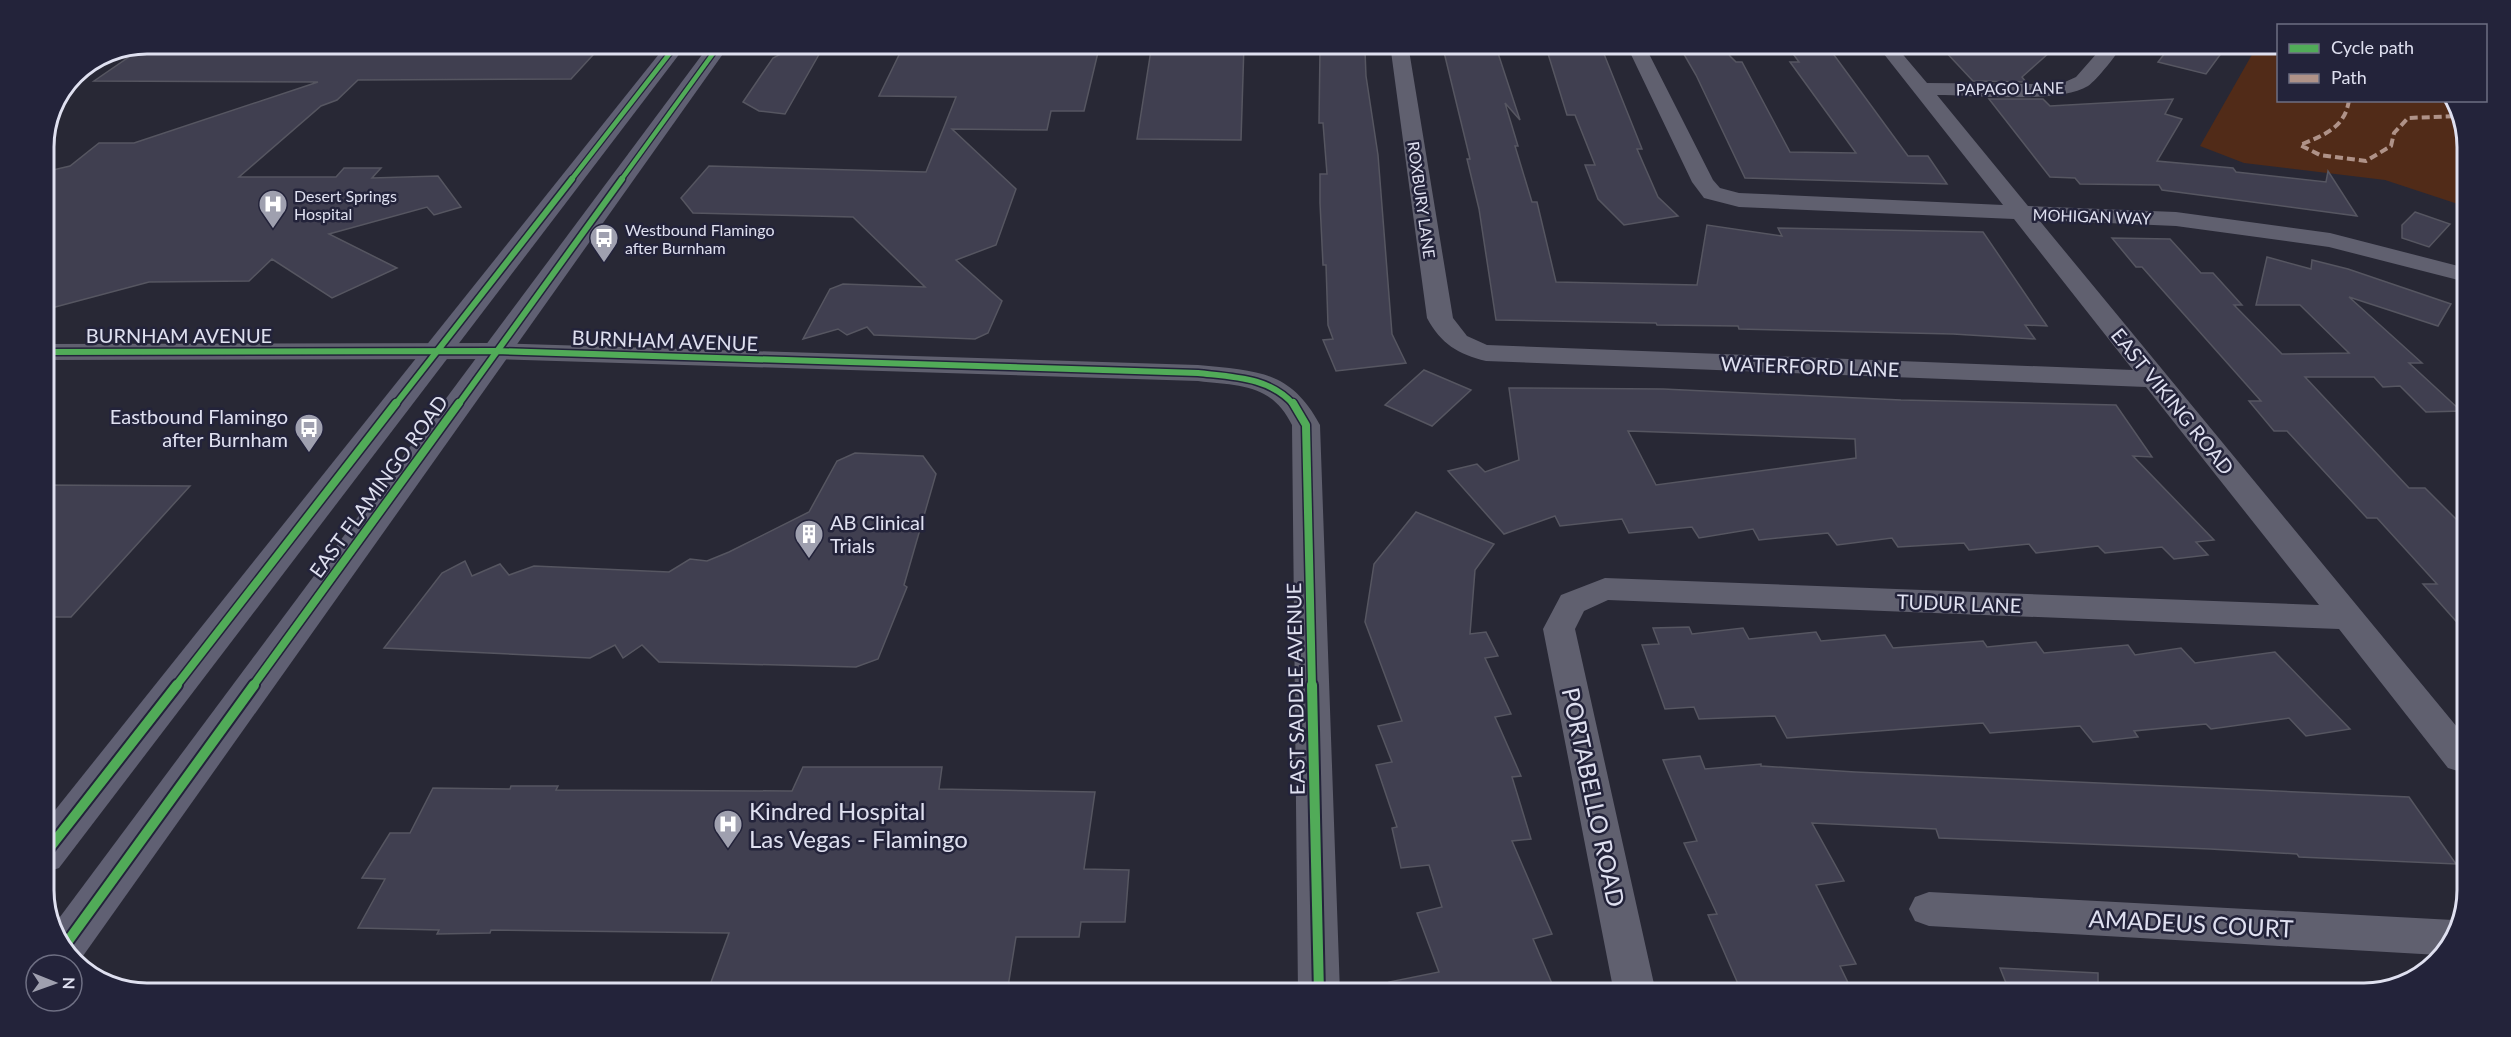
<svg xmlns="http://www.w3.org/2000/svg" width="2511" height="1037" viewBox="0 0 2511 1037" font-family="Lato,sans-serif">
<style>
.green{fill:#512b18}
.building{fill:#403f50;stroke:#565661;stroke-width:1.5;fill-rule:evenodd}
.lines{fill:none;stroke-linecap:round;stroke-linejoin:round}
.minor{fill:#60606f;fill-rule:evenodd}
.major{fill:#606073;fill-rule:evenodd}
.quiet{stroke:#af9288;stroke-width:4;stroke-dasharray:8 4;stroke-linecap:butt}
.cycleway-far3-casing{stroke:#23233a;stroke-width:7}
.cycleway-far2-casing{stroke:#23233a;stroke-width:9}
.cycleway-far1-casing{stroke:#23233a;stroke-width:11}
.cycleway-casing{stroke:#23233a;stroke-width:14}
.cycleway-far3{stroke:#51ab58;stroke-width:4.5}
.cycleway-far2{stroke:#51ab58;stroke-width:6}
.cycleway-far1{stroke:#51ab58;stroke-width:8}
.cycleway{stroke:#51ab58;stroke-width:10}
.labels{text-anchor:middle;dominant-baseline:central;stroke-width:5;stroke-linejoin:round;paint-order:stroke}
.far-street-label{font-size:16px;fill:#dfe0f0;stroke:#23233a}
.far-poi-label{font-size:16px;fill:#dfe0f0;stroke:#23233a;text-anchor:start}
.street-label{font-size:20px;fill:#dfe0f0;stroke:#23233a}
.poi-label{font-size:20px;fill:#dfe0f0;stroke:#23233a;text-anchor:end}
.near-street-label{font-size:24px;fill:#dfe0f0;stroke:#23233a}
.near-poi-label{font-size:24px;fill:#dfe0f0;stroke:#23233a;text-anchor:start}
.rim{fill:none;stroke:#dfe0f0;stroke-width:3}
</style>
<rect width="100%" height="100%" fill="#282835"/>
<path class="green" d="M 2258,44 L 2278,44 L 2278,100 L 2454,101 L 2467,140 L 2467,207 L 2385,180 L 2244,163 L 2200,146 Z"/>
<g class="building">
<path d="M 148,44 L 322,44 L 372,52 L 396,52 L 405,44 L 603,44 L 571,79 L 358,80 L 337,100 L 321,106 L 239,177 L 336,177 L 344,168 L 381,168 L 372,178 L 438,176 L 461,207 L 434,215 L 427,207 L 329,234 L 397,268 L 332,298 L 272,259 L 249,281 L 149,282 L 44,310 L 44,172 L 70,166 L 99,143 L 134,143 L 318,82 L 94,81 Z"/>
<path d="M 825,44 L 785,114 L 759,111 L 743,102 L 773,58 L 792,48 Z"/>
<path d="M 942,44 L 1100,44 L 1084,111 L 1051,111 L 1047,130 L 952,129 L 1016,189 L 996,245 L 956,260 L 1002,301 L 988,333 L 975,339 L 874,335 L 867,327 L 847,335 L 838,329 L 803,339 L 830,289 L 843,284 L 925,287 L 853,217 L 693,213 L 681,198 L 709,166 L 926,172 L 956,97 L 879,96 L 900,53 L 938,53 Z"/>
<path d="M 1152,44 L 1244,44 L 1241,140 L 1137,139 Z"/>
<path d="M 1442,44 L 1495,44 L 1520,120 L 1505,103 L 1518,146 L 1515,146 L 1532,202 L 1537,202 L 1556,282 L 1697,285 L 1707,225 L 1782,236 L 1778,228 L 1983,232 L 2047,326 L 2025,325 L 2035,339 L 1953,334 L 1739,329 L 1738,326 L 1657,325 L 1656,323 L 1496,320 L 1479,209 L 1467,159 L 1470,159 Z"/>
<path d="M 1545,44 L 1600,44 L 1642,149 L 1637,149 L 1658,197 L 1678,216 L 1624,225 L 1598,199 L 1585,165 L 1595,165 L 1575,115 L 1567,115 Z"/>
<path d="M 1678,44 L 1722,44 L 1730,56 L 1736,62 L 1742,62 L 1790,152 L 1856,153 L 1790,62 L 1799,62 L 1786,44 L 1826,44 L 1908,156 L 1928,156 L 1947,184 L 1745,178 L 1696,75 Z"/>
<path d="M 1995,44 L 2059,44 L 2022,77 L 2026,82 L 1973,81 L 1943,49 L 1990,49 Z"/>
<path d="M 2172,44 L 2228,44 L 2206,74 L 2158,62 Z"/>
<path d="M 1320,50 L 1365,51 L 1366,76 L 1378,155 L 1392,334 L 1406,363 L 1336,371 L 1323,340 L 1333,339 L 1328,325 L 1326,265 L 1323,265 L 1320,203 L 1320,174 L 1327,174 L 1323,123 L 1319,123 Z"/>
<path d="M 1989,99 L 2043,99 L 2050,106 L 2173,99 L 2165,114 L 2182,119 L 2157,161 L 2233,168 L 2236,172 L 2326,182 L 2328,171 L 2357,216 L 2162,190 L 2159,185 L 2080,184 L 2075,178 L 2050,177 Z"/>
<path d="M 2415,212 L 2450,224 L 2429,247 L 2402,238 L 2402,225 Z"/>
<path d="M 2112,238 L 2170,239 L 2201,273 L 2213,273 L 2242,305 L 2234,305 L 2282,354 L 2349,353 L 2300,305 L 2256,305 L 2267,257 L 2311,269 L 2312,260 L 2348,269 L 2451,304 L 2438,326 L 2349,297 L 2422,363 L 2409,363 L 2461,411 L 2426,412 L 2400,386 L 2383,387 L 2374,377 L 2305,377 L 2409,488 L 2425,488 L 2464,527 L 2463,629 L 2423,584 L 2437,584 L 2377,518 L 2367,518 L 2287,431 L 2274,431 L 2249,401 L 2261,401 L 2142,267 L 2136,267 Z"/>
<path d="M 1424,370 L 1471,390 L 1432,426 L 1385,405 Z"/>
<path d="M 1509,388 L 1663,389 L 1901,400 L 2116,405 L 2152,457 L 2133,456 L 2214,540 L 2196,542 L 2208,555 L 2174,559 L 2162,547 L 2105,553 L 2098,546 L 2036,553 L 2029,544 L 1969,550 L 1964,543 L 1898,547 L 1892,538 L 1837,545 L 1828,533 L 1759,540 L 1753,529 L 1699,538 L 1692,527 L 1629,533 L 1622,519 L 1560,526 L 1555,516 L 1504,534 L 1448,471 L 1477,464 L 1485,472 L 1519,460 ZM 1628,431 L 1855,439 L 1856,458 L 1656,485 Z"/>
<path d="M 855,453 L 923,456 L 936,474 L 904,585 L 907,587 L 878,659 L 856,667 L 659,662 L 642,645 L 623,658 L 615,645 L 590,658 L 384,648 L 442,573 L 465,561 L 472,576 L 500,564 L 509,575 L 534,566 L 669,572 L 690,559 L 707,561 L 729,552 L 809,512 L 837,461 Z"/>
<path d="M 44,485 L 190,486 L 71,617 L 44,617 Z"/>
<path d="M 1416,512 L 1494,544 L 1475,570 L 1470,634 L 1486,632 L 1498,656 L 1485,658 L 1511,714 L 1495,717 L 1521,776 L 1512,777 L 1531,839 L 1512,841 L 1552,934 L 1533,939 L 1556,993 L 1390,993 L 1389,982 L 1439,972 L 1417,913 L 1442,907 L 1429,865 L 1401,868 L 1392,828 L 1397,827 L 1376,765 L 1392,762 L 1378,726 L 1402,721 L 1365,622 L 1374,564 Z"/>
<path d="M 1689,627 L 1692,634 L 1743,628 L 1749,639 L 1816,632 L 1821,641 L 1885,635 L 1893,648 L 1983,641 L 1987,647 L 2036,642 L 2044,653 L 2128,645 L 2135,655 L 2181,648 L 2195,663 L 2275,652 L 2350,729 L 2306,736 L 2289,718 L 2211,729 L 2206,724 L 2134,731 L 2138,737 L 2093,742 L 2080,726 L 1990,733 L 1983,723 L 1787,738 L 1775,716 L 1699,719 L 1694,707 L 1665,709 L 1642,645 L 1659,644 L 1653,628 Z"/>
<path d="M 1700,756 L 1705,769 L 1761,764 L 1761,766 L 1855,772 L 2409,797 L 2456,864 L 2299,857 L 2297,854 L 2210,849 L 1939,838 L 1936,829 L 1812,823 L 1844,881 L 1816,885 L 1856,964 L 1840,966 L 1853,993 L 1742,993 L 1708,915 L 1717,914 L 1684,843 L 1697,841 L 1663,760 Z"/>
<path d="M 803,767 L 942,767 L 939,789 L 1095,792 L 1084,869 L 1129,870 L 1125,922 L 1081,922 L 1079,937 L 1016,937 L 1007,993 L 707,993 L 729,933 L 491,930 L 490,933 L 437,934 L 439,930 L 358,928 L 385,879 L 362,878 L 390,833 L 410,833 L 433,788 L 510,789 L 511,786 L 558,786 L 556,790 L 792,791 Z"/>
<path d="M 2000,968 L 2098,973 L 2098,993 L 2010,993 Z"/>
</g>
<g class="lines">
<g class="minor">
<path d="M 1390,44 L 1408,44 L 1453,318 L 1467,336 L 1487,345 L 2133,370 L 2014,219 L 1739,207 L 1704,198 L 1692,182 L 1626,44 L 1644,44 L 1713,180 L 1720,188 L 1739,193 L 2003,205 L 1876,44 L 1894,44 L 1927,83 L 2049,84 L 2065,82 L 2076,77 L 2105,44 L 2123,44 C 2118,53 2097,80 2088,86 C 2058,104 1974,95 1937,95 L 2028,206 L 2176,212 L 2330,233 L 2466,268 L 2466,282 L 2329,247 L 2176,226 L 2039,220 L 2462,733 L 2461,772 L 2448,768 L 2339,629 L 1608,600 L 1584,611 L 1575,629 L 1656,993 L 1614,993 L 1543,629 L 1561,595 L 1605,578 L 2319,605 L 2146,387 L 1486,361 C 1458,354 1441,344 1427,318 Z"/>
<path d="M 496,343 L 1198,365 C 1255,371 1290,369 1320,425 L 1340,993 L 1298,993 L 1292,425 C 1271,383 1239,386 1198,381 L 496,359 L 44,360 L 44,344 Z"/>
<path d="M 1929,892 L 2453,920 L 2460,923 L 2460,929 L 2439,955 L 1929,926 L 1915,921 L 1909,909 L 1915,897 Z"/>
</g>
<g class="major">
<path d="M 667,44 L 687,44 L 59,868 L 44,873 L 44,824 Z"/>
<path d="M 710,44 L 730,44 L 78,963 L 65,953 L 54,925 Z"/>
</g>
<path class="quiet" d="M 2349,100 C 2345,128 2324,135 2300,145 L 2320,155 L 2366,161 L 2391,146 L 2394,133 L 2408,118 L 2459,116"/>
<g class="cycleway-far3-casing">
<g id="cycleway-far3">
<path d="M 571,180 L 677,44"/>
<path d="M 621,180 L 720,44"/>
</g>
</g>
<g class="cycleway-far2-casing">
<g id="cycleway-far2">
<path d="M 44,352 L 496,351 L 1198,373 C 1233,377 1270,377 1294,405"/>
<path d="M 395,405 L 572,179"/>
<path d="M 458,405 L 622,179"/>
</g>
</g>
<g class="cycleway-far1-casing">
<g id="cycleway-far1">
<path d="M 1293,403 L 1306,425 L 1312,686"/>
<path d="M 176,686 L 396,403"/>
<path d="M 253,686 L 459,403"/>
</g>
</g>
<g class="cycleway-casing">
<g id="cycleway">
<path d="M 1312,685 L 1319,993"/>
<path d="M 44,855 L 177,685"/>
<path d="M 63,948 L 254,685"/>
</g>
</g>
<use href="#cycleway-far3" class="cycleway-far3"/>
<use href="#cycleway-far2" class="cycleway-far2"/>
<use href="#cycleway-far1" class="cycleway-far1"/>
<use href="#cycleway" class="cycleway"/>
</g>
<defs>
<g id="hospital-pin" transform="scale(1.5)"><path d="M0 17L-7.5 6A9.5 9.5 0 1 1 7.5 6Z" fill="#9fa0af" stroke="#23233a"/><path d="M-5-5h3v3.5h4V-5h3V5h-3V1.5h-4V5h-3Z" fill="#fff"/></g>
<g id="bus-pin" transform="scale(1.5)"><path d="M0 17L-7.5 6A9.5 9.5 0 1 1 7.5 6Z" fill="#9fa0af" stroke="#23233a"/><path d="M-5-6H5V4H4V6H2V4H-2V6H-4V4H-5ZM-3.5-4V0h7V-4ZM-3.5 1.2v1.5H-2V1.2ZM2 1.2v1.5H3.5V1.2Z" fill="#fff"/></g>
<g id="building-pin" transform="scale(1.5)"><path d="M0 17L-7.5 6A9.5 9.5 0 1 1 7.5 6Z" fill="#9fa0af" stroke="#23233a"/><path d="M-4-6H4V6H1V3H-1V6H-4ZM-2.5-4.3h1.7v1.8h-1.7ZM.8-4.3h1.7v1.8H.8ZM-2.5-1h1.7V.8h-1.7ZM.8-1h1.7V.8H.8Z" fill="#fff"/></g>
</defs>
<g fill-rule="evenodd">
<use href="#hospital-pin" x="273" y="204"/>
<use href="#bus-pin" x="604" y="238"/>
<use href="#bus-pin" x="309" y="428"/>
<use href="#building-pin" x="809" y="534"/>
<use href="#hospital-pin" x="728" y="824"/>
</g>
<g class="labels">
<g class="far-street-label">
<text transform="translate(2010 88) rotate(-1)">PAPAGO LANE</text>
<text transform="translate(1422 200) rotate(82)">ROXBURY LANE</text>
<text transform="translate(2092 216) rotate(2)">MOHIGAN WAY</text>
</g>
<g class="far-poi-label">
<text x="294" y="195">Desert Springs<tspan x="294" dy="18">Hospital</tspan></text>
<text x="625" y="229">Westbound Flamingo<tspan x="625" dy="18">after Burnham</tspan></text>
</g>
<g class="street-label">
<text x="179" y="335">BURNHAM AVENUE</text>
<text transform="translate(665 340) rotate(2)">BURNHAM AVENUE</text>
<text transform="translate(1810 366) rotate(2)">WATERFORD LANE</text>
<text transform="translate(2173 401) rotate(51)">EAST VIKING ROAD</text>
<text transform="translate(378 486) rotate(-54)">EAST FLAMINGO ROAD</text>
<text transform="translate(1959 603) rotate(2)">TUDUR LANE</text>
<text transform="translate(1295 689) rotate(-91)">EAST SADDLE AVENUE</text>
</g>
<g class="poi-label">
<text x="288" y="416">Eastbound Flamingo<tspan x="288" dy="23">after Burnham</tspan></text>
<text x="830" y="522" text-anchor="start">AB Clinical<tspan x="830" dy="23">Trials</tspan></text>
</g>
<g class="near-street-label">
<text transform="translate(1594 797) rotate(78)">PORTABELLO ROAD</text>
<text transform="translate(2191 923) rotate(3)">AMADEUS COURT</text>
</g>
<g class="near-poi-label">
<text x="749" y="810">Kindred Hospital<tspan x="749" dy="28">Las Vegas - Flamingo</tspan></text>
</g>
</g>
<path d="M0 0H2511V1037H0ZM147 54H2364A93 93 0 0 1 2457 147V890A93 93 0 0 1 2364 983H147A93 93 0 0 1 54 890V147A93 93 0 0 1 147 54Z" fill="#23233a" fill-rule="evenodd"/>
<path class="rim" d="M147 54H2364A93 93 0 0 1 2457 147V890A93 93 0 0 1 2364 983H147A93 93 0 0 1 54 890V147A93 93 0 0 1 147 54Z"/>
<rect x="2277" y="24" width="210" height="78" fill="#23233a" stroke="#6e6f83" stroke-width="1.5"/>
<rect x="2289" y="44" width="30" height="9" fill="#51ab58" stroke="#6e6f83" stroke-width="1.5"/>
<text x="2331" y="54" font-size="18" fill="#dfe0f0">Cycle path</text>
<rect x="2289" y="74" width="30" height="9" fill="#af9288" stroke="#6e6f83" stroke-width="1.5"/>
<text x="2331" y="84" font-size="18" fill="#dfe0f0">Path</text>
<g transform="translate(54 983) rotate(91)"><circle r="28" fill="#23233a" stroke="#6e6f83" stroke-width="1.5"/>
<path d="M0-4.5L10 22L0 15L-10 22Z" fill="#9fa0af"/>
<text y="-9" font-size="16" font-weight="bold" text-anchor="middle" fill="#dfe0f0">N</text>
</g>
</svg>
